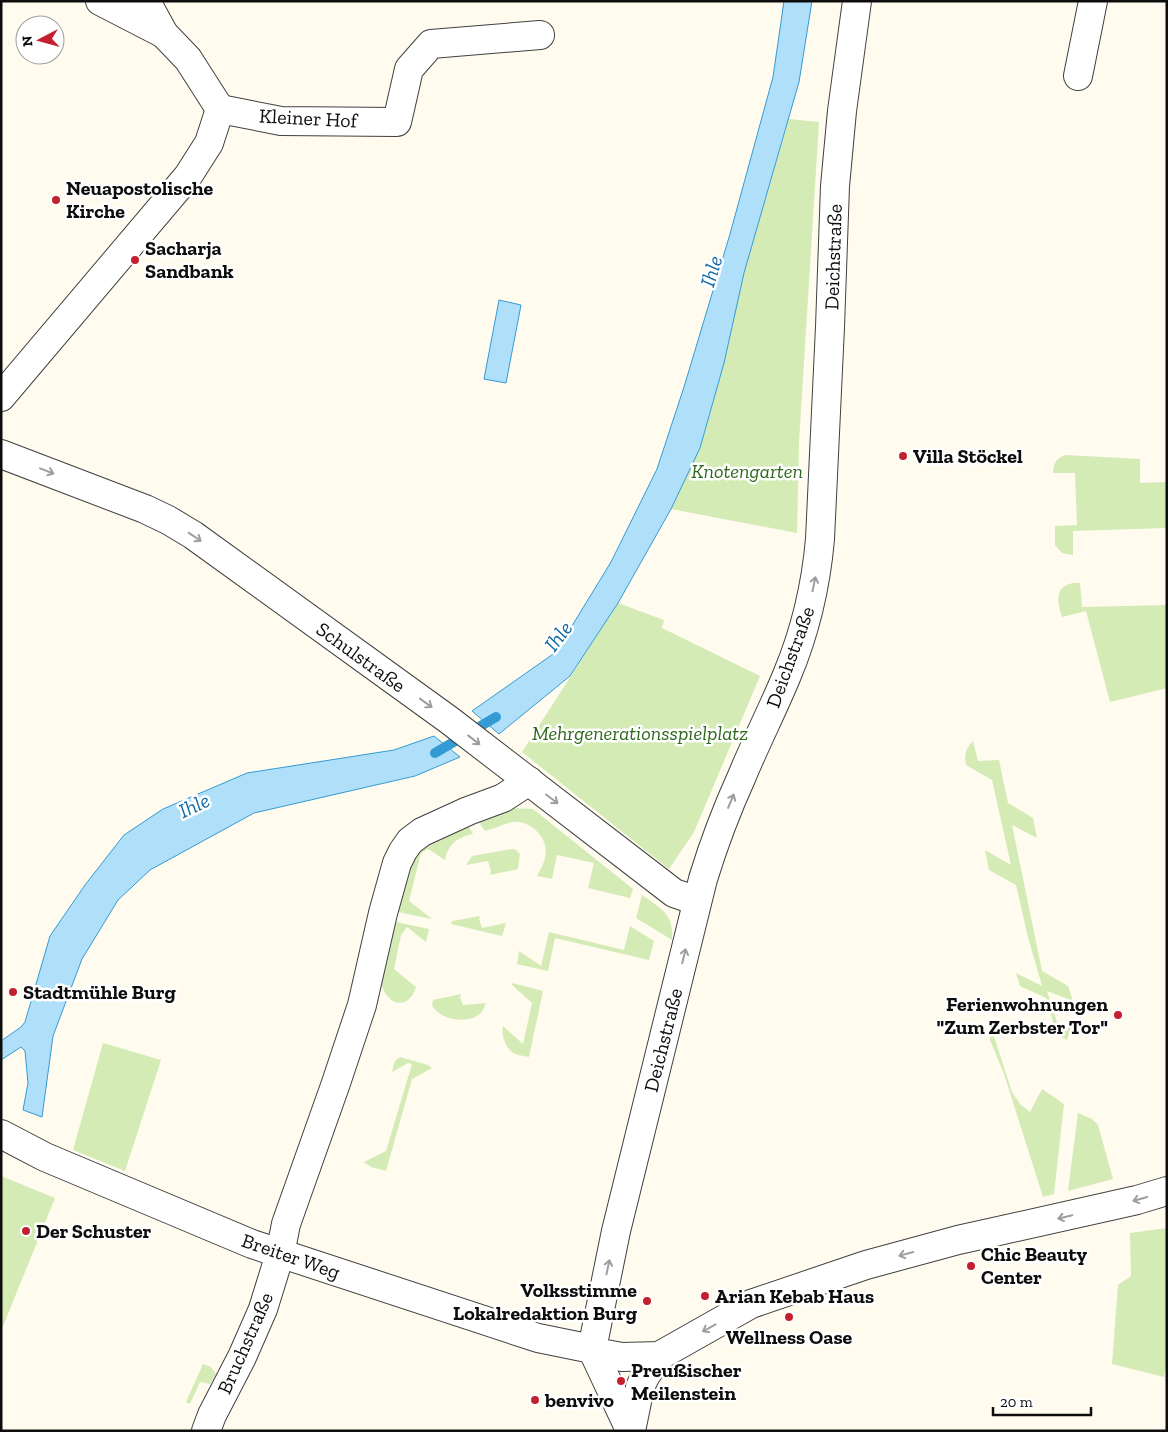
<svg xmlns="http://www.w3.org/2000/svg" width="1168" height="1432" viewBox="0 0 1168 1432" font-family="'Zilla Slab',serif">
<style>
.green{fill:#d4ebb6}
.water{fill:#b0e0f9;stroke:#349ad3}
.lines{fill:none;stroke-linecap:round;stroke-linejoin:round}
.stream{stroke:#349ad3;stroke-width:10}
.minor-casing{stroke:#404040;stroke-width:30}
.minor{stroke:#fff;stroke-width:28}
.oneway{stroke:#9e9e9e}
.poi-dot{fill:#c41f2e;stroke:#fff;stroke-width:2}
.labels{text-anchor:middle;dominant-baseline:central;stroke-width:5;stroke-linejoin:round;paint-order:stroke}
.street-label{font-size:20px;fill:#0d0d0d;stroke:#fff}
.poi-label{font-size:20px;font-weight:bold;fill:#0d0d0d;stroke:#fff;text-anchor:start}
.park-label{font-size:20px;font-style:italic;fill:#2e681b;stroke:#fff}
.water-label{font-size:21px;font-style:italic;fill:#116aa5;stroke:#fff}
</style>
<rect width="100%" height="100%" fill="#fffbee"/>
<g class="green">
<path d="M 789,119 L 819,122 L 799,442 L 797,533 L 671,509 L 700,448 L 709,418 L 724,363 L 744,273 Z"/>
<path d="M 1066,455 L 1140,459 L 1140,483 L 1167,482 L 1167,528 L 1073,531 L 1073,555 L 1062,553 L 1055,545 L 1055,526 L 1077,525 L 1075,473 L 1053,473 C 1053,464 1057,457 1066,455 Z"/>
<path d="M 1073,583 L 1080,583 L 1082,607 L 1167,605 L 1167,688 L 1110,702 L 1086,611 L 1062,617 C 1058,603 1053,587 1073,583 Z"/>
<path d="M 618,603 L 664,620 L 662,628 L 760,676 L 694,832 L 669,869 L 522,752 Z"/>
<path d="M 973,741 L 978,761 L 999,760 L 1008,803 L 1033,818 L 1037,838 L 1012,825 L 1042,971 L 1068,986 L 1073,1001 L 1047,991 L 1057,1022 L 1071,1027 L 1067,1040 L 1057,1035 L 1046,998 L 1020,986 L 1016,973 L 1042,986 L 1028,937 L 1016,885 L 989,870 L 985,850 L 1011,865 L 992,780 L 966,765 C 964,755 966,748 973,741 Z"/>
<path d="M 511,808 L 533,809 L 633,889 L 630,898 L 588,888 L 594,863 L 557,855 L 552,879 L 537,876 C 540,870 544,864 545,857 C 550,838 530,820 512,822 C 503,824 494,829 485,831 L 478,821 Z"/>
<path d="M 468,826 L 473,834 C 458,837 448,844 445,860 L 428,849 L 421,853 L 409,901 L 432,919 L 398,912 C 403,892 407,858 426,846 C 438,838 454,833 468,826 Z"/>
<path d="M 512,849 L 516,850 L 520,854 L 518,869 L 490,875 L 491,871 L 488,861 L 466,865 L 472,856 Z"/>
<path d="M 642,895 C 661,909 674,913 672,940 L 636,918 Z"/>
<path d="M 480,916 L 479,919 L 482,928 L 506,923 L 502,936 L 451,924 L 452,921 Z"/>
<path d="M 396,922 L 429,929 L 426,942 L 407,927 L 401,935 L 394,969 L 416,987 C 408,1013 384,1004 381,981 Z"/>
<path d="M 630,926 L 654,941 L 649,960 L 555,938 L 548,971 L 517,964 L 519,951 L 541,966 L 549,932 L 624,950 Z"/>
<path d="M 512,983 L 543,991 L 529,1057 C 524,1056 517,1055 513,1053 C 505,1046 501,1036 503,1026 L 523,1044 L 532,1003 L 511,984 Z"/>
<path d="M 461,994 L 460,997 L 463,1005 L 486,1003 C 484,1008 482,1013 477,1016 C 463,1024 439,1019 432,1005 L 433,1000 Z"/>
<path d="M 990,1024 L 1012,1092 L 1020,1104 L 1030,1112 L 1042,1089 L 1064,1104 L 1054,1194 L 1043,1197 L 1004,1074 L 990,1040 Z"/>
<path d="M 103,1043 L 161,1060 L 125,1171 L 73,1150 Z"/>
<path d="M 400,1057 L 428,1065 L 432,1068 L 412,1079 L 386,1171 L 371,1167 L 364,1162 L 386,1151 L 412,1064 L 408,1063 L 392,1072 L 395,1061 Z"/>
<path d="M 1078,1113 L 1092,1119 L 1098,1125 L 1113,1179 L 1068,1191 Z"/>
<path d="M 1,1176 L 55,1198 L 1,1331 Z"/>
<path d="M 1167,1228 L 1167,1361 L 1164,1377 L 1112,1364 L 1118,1285 L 1131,1276 L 1130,1233 Z"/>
<path d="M 203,1364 L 211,1367 L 216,1374 L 210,1384 L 200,1382 L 190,1404 L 186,1402 Z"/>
</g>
<g class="water">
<path d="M 784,1 L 812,1 L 799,82 L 744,273 L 724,363 L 700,448 L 671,509 L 618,603 L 570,676 L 499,734 L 472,711 L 556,652 L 611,562 L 657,469 L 684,387 L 730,234 L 773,77 Z"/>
<path d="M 499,300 L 521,305 L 506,383 L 484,379 Z"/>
<path d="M 434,736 L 460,757 L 415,776 L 254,813 L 150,870 L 118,900 L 82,959 L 53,1036 L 42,1117 L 23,1110 L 28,1083 L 25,1051 L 21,1047 L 1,1060 L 1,1041 L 21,1027 L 25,1022 L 50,936 L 85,885 L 124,835 L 163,809 L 247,773 L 394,750 Z"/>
</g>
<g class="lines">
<path class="stream" d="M 435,753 L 496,717"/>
<g class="minor-casing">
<g id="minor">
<path d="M 100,1 L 164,34"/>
<path d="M 146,1 L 164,34 L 188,59 L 220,109"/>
<path d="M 1078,76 L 1093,1"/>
<path d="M 220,109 L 281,121 L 397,122 L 409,69 L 431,44 L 540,35"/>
<path d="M 1,397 L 188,176 L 209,143 L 220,109"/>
<path d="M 1,454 L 145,509 L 168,520 L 193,535 L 449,720 L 674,893 L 697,901"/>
<path d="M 1,1134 L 45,1157 L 252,1244 L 538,1338 L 592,1349 L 600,1353 L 622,1357 L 659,1356 L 751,1304 L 866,1265 L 958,1240 L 1137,1200 L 1167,1191"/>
<path d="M 592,1349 L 616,1231 L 703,879 C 714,843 727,809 742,776 C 756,742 773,709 787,675 C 805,632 816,585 820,539 L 830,327 L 835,186 L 842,111 L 857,1"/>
<path d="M 592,1349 L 630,1430"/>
<path d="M 206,1431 L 212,1415 L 242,1357 L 263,1309 L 280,1254 L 286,1224 L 336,1083 L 362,1005 L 383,913 L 397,863 L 403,851 L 410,841 L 422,832 L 468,811 L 503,798 L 529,781"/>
<path d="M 631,1431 L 640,1387 L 646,1375 L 659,1356"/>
</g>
</g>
<use href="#minor" class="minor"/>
</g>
<defs><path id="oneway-shaft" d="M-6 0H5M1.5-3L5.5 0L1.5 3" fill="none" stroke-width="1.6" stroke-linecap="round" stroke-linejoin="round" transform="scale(1.25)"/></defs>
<g class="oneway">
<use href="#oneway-shaft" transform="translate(47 471) rotate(21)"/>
<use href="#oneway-shaft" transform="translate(195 537) rotate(34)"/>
<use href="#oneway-shaft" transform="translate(814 584) rotate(-78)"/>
<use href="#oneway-shaft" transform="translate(426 703) rotate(36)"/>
<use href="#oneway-shaft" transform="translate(474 740) rotate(38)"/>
<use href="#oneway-shaft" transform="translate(552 799) rotate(37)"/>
<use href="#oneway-shaft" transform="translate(731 801) rotate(-67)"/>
<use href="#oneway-shaft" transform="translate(684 956) rotate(-76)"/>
<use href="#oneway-shaft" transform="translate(1140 1199) rotate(164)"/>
<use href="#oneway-shaft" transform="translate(1065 1217) rotate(167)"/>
<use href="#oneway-shaft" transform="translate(906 1254) rotate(165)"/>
<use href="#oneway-shaft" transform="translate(608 1267) rotate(-78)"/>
<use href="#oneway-shaft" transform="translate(709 1328) rotate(151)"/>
</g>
<g class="poi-dot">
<circle cx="56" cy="200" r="5"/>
<circle cx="135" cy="260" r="5"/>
<circle cx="903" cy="456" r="5"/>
<circle cx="13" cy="992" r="5"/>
<circle cx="1118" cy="1015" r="5"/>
<circle cx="26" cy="1231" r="5"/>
<circle cx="971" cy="1266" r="5"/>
<circle cx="705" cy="1296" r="5"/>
<circle cx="647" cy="1301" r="5"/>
<circle cx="789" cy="1317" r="5"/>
<circle cx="621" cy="1381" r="5"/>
<circle cx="535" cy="1400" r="5"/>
</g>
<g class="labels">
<g class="street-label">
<text transform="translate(308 118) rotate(3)">Kleiner Hof</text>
<text transform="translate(833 257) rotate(-88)">Deichstraße</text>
<text transform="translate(361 657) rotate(36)">Schulstraße</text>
<text transform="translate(790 657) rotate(-70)">Deichstraße</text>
<text transform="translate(663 1040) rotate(-76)">Deichstraße</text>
<text transform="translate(291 1256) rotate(19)">Breiter Weg</text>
<text transform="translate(245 1343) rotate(-66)">Bruchstraße</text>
</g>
<g class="poi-label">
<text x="66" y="188">Neuapostolische<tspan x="66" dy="23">Kirche</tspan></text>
<text x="145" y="248">Sacharja<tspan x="145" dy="23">Sandbank</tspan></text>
<text x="913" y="456">Villa Stöckel</text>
<text x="23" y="992">Stadtmühle Burg</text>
<text x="1108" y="1004" text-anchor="end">Ferienwohnungen<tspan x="1108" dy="23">"Zum Zerbster Tor"</tspan></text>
<text x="36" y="1231">Der Schuster</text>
<text x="981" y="1254">Chic Beauty<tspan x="981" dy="23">Center</tspan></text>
<text x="637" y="1290" text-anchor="end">Volksstimme<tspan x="637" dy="23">Lokalredaktion Burg</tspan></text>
<text x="715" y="1296">Arian Kebab Haus</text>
<text x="789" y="1337" text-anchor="middle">Wellness Oase</text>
<text x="631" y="1370">Preußischer<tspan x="631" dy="23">Meilenstein</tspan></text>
<text x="545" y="1400">benvivo</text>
</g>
<g class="park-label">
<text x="747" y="471">Knotengarten</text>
<text x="640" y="733">Mehrgenerationsspielplatz</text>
</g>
<g class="water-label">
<text transform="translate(711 271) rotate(-73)">Ihle</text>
<text transform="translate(558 636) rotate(-53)">Ihle</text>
<text transform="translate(194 805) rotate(-25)">Ihle</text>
</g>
</g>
<rect width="1168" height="1432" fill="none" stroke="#0d0d0d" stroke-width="5"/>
<g transform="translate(40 40) rotate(264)"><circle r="24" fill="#ffffff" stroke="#9e9e9e"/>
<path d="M0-4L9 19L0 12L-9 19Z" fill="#c41f2e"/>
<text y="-8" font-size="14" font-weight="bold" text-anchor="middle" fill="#0d0d0d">N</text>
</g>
<path d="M993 1407v8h98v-8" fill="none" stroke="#0d0d0d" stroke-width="2.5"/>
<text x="1000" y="1407" font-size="15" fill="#0d0d0d" stroke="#ffffff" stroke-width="4" paint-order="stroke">20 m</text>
</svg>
